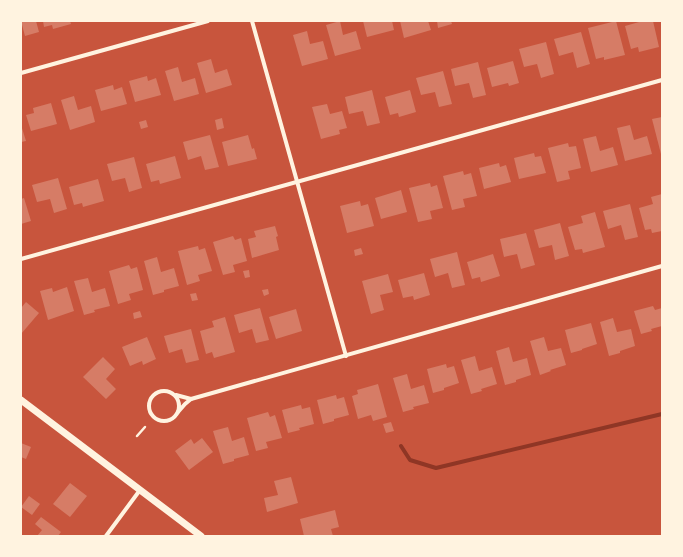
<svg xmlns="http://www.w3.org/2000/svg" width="683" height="557" viewBox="0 0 683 557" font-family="'Source Sans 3',sans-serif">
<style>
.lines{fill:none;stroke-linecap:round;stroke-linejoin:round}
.stream{stroke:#8f3625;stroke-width:4}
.building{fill:#d67c66}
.path{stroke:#fff3e0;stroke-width:2.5}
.minor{stroke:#fff3e0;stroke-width:4}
.tertiary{stroke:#fff3e0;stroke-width:7}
</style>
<rect width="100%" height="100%" fill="#c8553d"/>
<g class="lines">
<path class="stream" d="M 401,446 L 410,460 L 436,468 L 662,414"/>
</g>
<g class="building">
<path d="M 21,21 L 36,21 L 39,32 L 25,36 Z"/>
<path d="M 43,21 L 70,21 L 71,24 L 53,29 L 52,25 L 44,27 Z"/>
<path d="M 340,21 L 343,35 L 356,31 L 361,49 L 335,56 L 326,25 Z"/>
<path d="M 363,21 L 392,21 L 394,30 L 367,37 Z"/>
<path d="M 400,21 L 428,21 L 431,30 L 404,38 Z"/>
<path d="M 437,21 L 451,21 L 452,24 L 438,28 Z"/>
<path d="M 616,21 L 625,55 L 604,60 L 604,57 L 596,59 L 588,28 Z"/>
<path d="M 639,21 L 653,21 L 659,47 L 639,52 L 638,47 L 631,49 L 625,26 L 639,22 Z"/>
<path d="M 307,31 L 310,44 L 323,41 L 328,59 L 302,66 L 293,35 Z"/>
<path d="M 581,32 L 590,64 L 577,68 L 573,52 L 559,56 L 554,39 Z"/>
<path d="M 546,42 L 554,74 L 541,78 L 537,64 L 524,67 L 519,49 Z"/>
<path d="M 211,59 L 215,73 L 227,69 L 232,85 L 206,93 L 197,63 Z"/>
<path d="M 513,61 L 519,83 L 509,86 L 508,83 L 492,87 L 487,68 Z"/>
<path d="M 478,62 L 486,95 L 473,98 L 469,83 L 455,86 L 451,69 Z"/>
<path d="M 178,67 L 182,82 L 195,78 L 199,94 L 174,101 L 165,71 Z"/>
<path d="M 443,71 L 452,104 L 439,107 L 435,92 L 421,95 L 416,78 Z"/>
<path d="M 147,76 L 148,81 L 156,78 L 161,95 L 135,102 L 129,81 Z"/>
<path d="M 113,85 L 114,90 L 122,87 L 127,104 L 101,111 L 95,90 Z"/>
<path d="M 372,90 L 380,123 L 367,126 L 363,111 L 349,114 L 345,97 Z"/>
<path d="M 410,90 L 416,112 L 399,117 L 398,113 L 390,115 L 385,97 Z"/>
<path d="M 74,96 L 78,110 L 91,106 L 95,122 L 70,130 L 61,100 Z"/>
<path d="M 51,103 L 57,124 L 31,131 L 26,115 L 34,113 L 33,108 Z"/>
<path d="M 327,104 L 330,114 L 342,111 L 347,128 L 339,130 L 340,134 L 321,139 L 312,107 Z"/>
<path d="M 662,117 L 662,153 L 661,154 L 652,119 Z"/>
<path d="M 222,118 L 224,128 L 217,130 L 215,120 Z"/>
<path d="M 146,120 L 148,127 L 141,129 L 139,122 Z"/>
<path d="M 21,125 L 26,141 L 21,142 Z"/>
<path d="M 630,125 L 634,140 L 647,136 L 652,154 L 625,161 L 617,128 Z"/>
<path d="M 210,135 L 219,167 L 205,170 L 201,156 L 188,160 L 183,142 Z"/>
<path d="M 248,135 L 252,149 L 254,148 L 257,159 L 228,166 L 222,142 Z"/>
<path d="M 596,136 L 600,151 L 613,147 L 618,165 L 591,172 L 583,139 Z"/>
<path d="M 568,143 L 569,147 L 576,146 L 581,168 L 568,171 L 570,179 L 557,182 L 548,148 Z"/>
<path d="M 534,153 L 535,157 L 541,156 L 546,173 L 519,179 L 514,158 Z"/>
<path d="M 175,156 L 181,178 L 160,184 L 159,180 L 151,182 L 146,164 Z"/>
<path d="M 134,157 L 142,188 L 129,192 L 125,178 L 112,181 L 107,164 Z"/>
<path d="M 499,163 L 500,167 L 506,165 L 511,182 L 484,189 L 479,168 Z"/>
<path d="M 463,171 L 464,175 L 471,173 L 477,196 L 463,199 L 465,207 L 452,210 L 443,176 Z"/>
<path d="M 58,178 L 67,209 L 54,213 L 50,199 L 37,202 L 32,185 Z"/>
<path d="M 98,179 L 104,201 L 83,207 L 82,203 L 74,205 L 69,187 Z"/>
<path d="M 430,183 L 431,187 L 437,185 L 443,208 L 430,211 L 432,219 L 418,222 L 409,188 Z"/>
<path d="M 401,190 L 407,212 L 381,219 L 375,198 Z"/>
<path d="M 662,194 L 662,231 L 652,233 L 651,229 L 645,230 L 639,208 L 653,204 L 651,197 Z"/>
<path d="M 24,198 L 31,221 L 21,224 L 21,199 Z"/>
<path d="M 360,201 L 361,206 L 368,204 L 374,226 L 347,233 L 340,206 Z"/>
<path d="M 630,204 L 638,237 L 625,240 L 621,225 L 608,229 L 603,211 Z"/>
<path d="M 595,212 L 605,247 L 583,253 L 582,249 L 575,250 L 568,227 L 583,223 L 581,216 Z"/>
<path d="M 560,223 L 569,256 L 555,260 L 552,245 L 539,248 L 534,230 Z"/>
<path d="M 275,226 L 278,236 L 276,237 L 279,250 L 252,258 L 248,239 L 256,237 L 254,231 Z"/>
<path d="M 526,233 L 535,265 L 521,269 L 517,254 L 504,257 L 500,239 Z"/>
<path d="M 233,236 L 235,240 L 241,238 L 247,261 L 233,265 L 235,272 L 223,275 L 213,242 Z"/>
<path d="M 198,246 L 199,250 L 205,248 L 212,271 L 198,275 L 200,281 L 187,285 L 178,251 Z"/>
<path d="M 361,248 L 363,254 L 355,256 L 354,250 Z"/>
<path d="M 457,252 L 465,285 L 452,288 L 448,273 L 435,277 L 430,259 Z"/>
<path d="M 493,254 L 500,276 L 481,282 L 480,277 L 472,279 L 467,262 Z"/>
<path d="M 157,257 L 161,272 L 174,268 L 179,286 L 164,290 L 164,292 L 153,295 L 144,261 Z"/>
<path d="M 129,265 L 131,269 L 137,267 L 143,290 L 129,294 L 131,300 L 118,304 L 109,271 Z"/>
<path d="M 249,270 L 250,277 L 245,278 L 243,271 Z"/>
<path d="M 424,273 L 430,295 L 414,300 L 413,296 L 403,298 L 398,280 Z"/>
<path d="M 388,274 L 393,292 L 380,295 L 384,310 L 371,314 L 362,281 Z"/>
<path d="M 88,278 L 92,292 L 105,288 L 110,306 L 94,310 L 95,312 L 84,315 L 74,281 Z"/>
<path d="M 67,287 L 74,311 L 48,320 L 40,291 L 52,288 L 53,292 Z"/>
<path d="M 268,289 L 269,294 L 264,296 L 262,290 Z"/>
<path d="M 196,293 L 198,300 L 192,301 L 190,294 Z"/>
<path d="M 26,302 L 39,313 L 21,334 L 21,308 Z"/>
<path d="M 653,306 L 655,310 L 662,308 L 662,326 L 651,329 L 652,331 L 641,334 L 634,311 Z"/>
<path d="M 260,308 L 269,340 L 256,343 L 252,329 L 239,333 L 234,315 Z"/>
<path d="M 296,309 L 302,331 L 276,339 L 269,317 Z"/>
<path d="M 140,311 L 142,317 L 134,319 L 133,313 Z"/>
<path d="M 225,317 L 235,352 L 214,358 L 212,352 L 206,354 L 200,331 L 214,327 L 212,321 Z"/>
<path d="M 613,318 L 617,332 L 631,329 L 635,346 L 620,351 L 620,353 L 609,356 L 600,322 Z"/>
<path d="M 591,323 L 597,344 L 582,349 L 582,350 L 571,353 L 565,330 Z"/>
<path d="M 191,329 L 199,360 L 186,363 L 182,349 L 169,353 L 164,336 Z"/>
<path d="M 147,337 L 156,359 L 143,365 L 142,361 L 130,366 L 122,347 Z"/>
<path d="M 544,337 L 548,351 L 561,348 L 566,365 L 550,370 L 551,371 L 540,375 L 530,341 Z"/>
<path d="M 509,347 L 513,362 L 527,358 L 531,375 L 516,380 L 516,382 L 505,385 L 496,351 Z"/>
<path d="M 475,356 L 479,371 L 492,367 L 497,384 L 481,389 L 482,391 L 471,394 L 461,360 Z"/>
<path d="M 103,357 L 115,369 L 106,379 L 116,389 L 106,399 L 83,377 Z"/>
<path d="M 446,364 L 447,368 L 454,366 L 459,383 L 444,388 L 444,390 L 433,393 L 427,369 Z"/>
<path d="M 407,374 L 411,389 L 424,385 L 429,403 L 413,407 L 414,409 L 403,412 L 393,378 Z"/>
<path d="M 378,384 L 387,417 L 373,421 L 371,415 L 358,419 L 352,396 L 358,394 L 357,390 Z"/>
<path d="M 336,395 L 337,399 L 344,397 L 349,415 L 334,419 L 334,421 L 323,424 L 317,400 Z"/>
<path d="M 301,405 L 302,409 L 310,407 L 314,424 L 299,428 L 300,430 L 288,433 L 282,410 Z"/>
<path d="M 268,412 L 270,417 L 275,415 L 282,438 L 266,442 L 268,448 L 256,451 L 247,418 Z"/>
<path d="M 391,422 L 394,431 L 386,433 L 383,424 Z"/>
<path d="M 228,427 L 232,441 L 244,437 L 249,455 L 234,459 L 234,461 L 223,464 L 213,431 Z"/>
<path d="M 202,438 L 213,452 L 189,470 L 175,451 L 191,439 L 194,444 Z"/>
<path d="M 21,443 L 31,447 L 26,459 L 21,457 Z"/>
<path d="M 291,477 L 298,503 L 267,512 L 264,498 L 278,495 L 274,481 Z"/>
<path d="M 70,483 L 87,496 L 70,517 L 53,504 Z"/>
<path d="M 29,496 L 40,504 L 32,515 L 21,507 Z"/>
<path d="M 335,510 L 339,527 L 331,529 L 333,536 L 304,536 L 300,519 Z"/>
<path d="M 41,517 L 61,532 L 58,536 L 37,536 L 42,530 L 35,524 Z"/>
</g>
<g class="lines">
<path class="path" d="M 137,436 L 145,427"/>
<g class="minor">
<path d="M 252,21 L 346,356"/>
<path d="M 21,73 L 208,21"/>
<path d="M 21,259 L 662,80"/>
<circle cx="164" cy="406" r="15"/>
<path d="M 176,395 L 191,399"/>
<path d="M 178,412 L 185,404 L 191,399 L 662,266"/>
<path d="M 106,536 L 140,490"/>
</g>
<path class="tertiary" d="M 21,400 L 201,536"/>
</g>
<rect width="683" height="557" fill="none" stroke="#fff3e0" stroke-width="44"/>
</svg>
